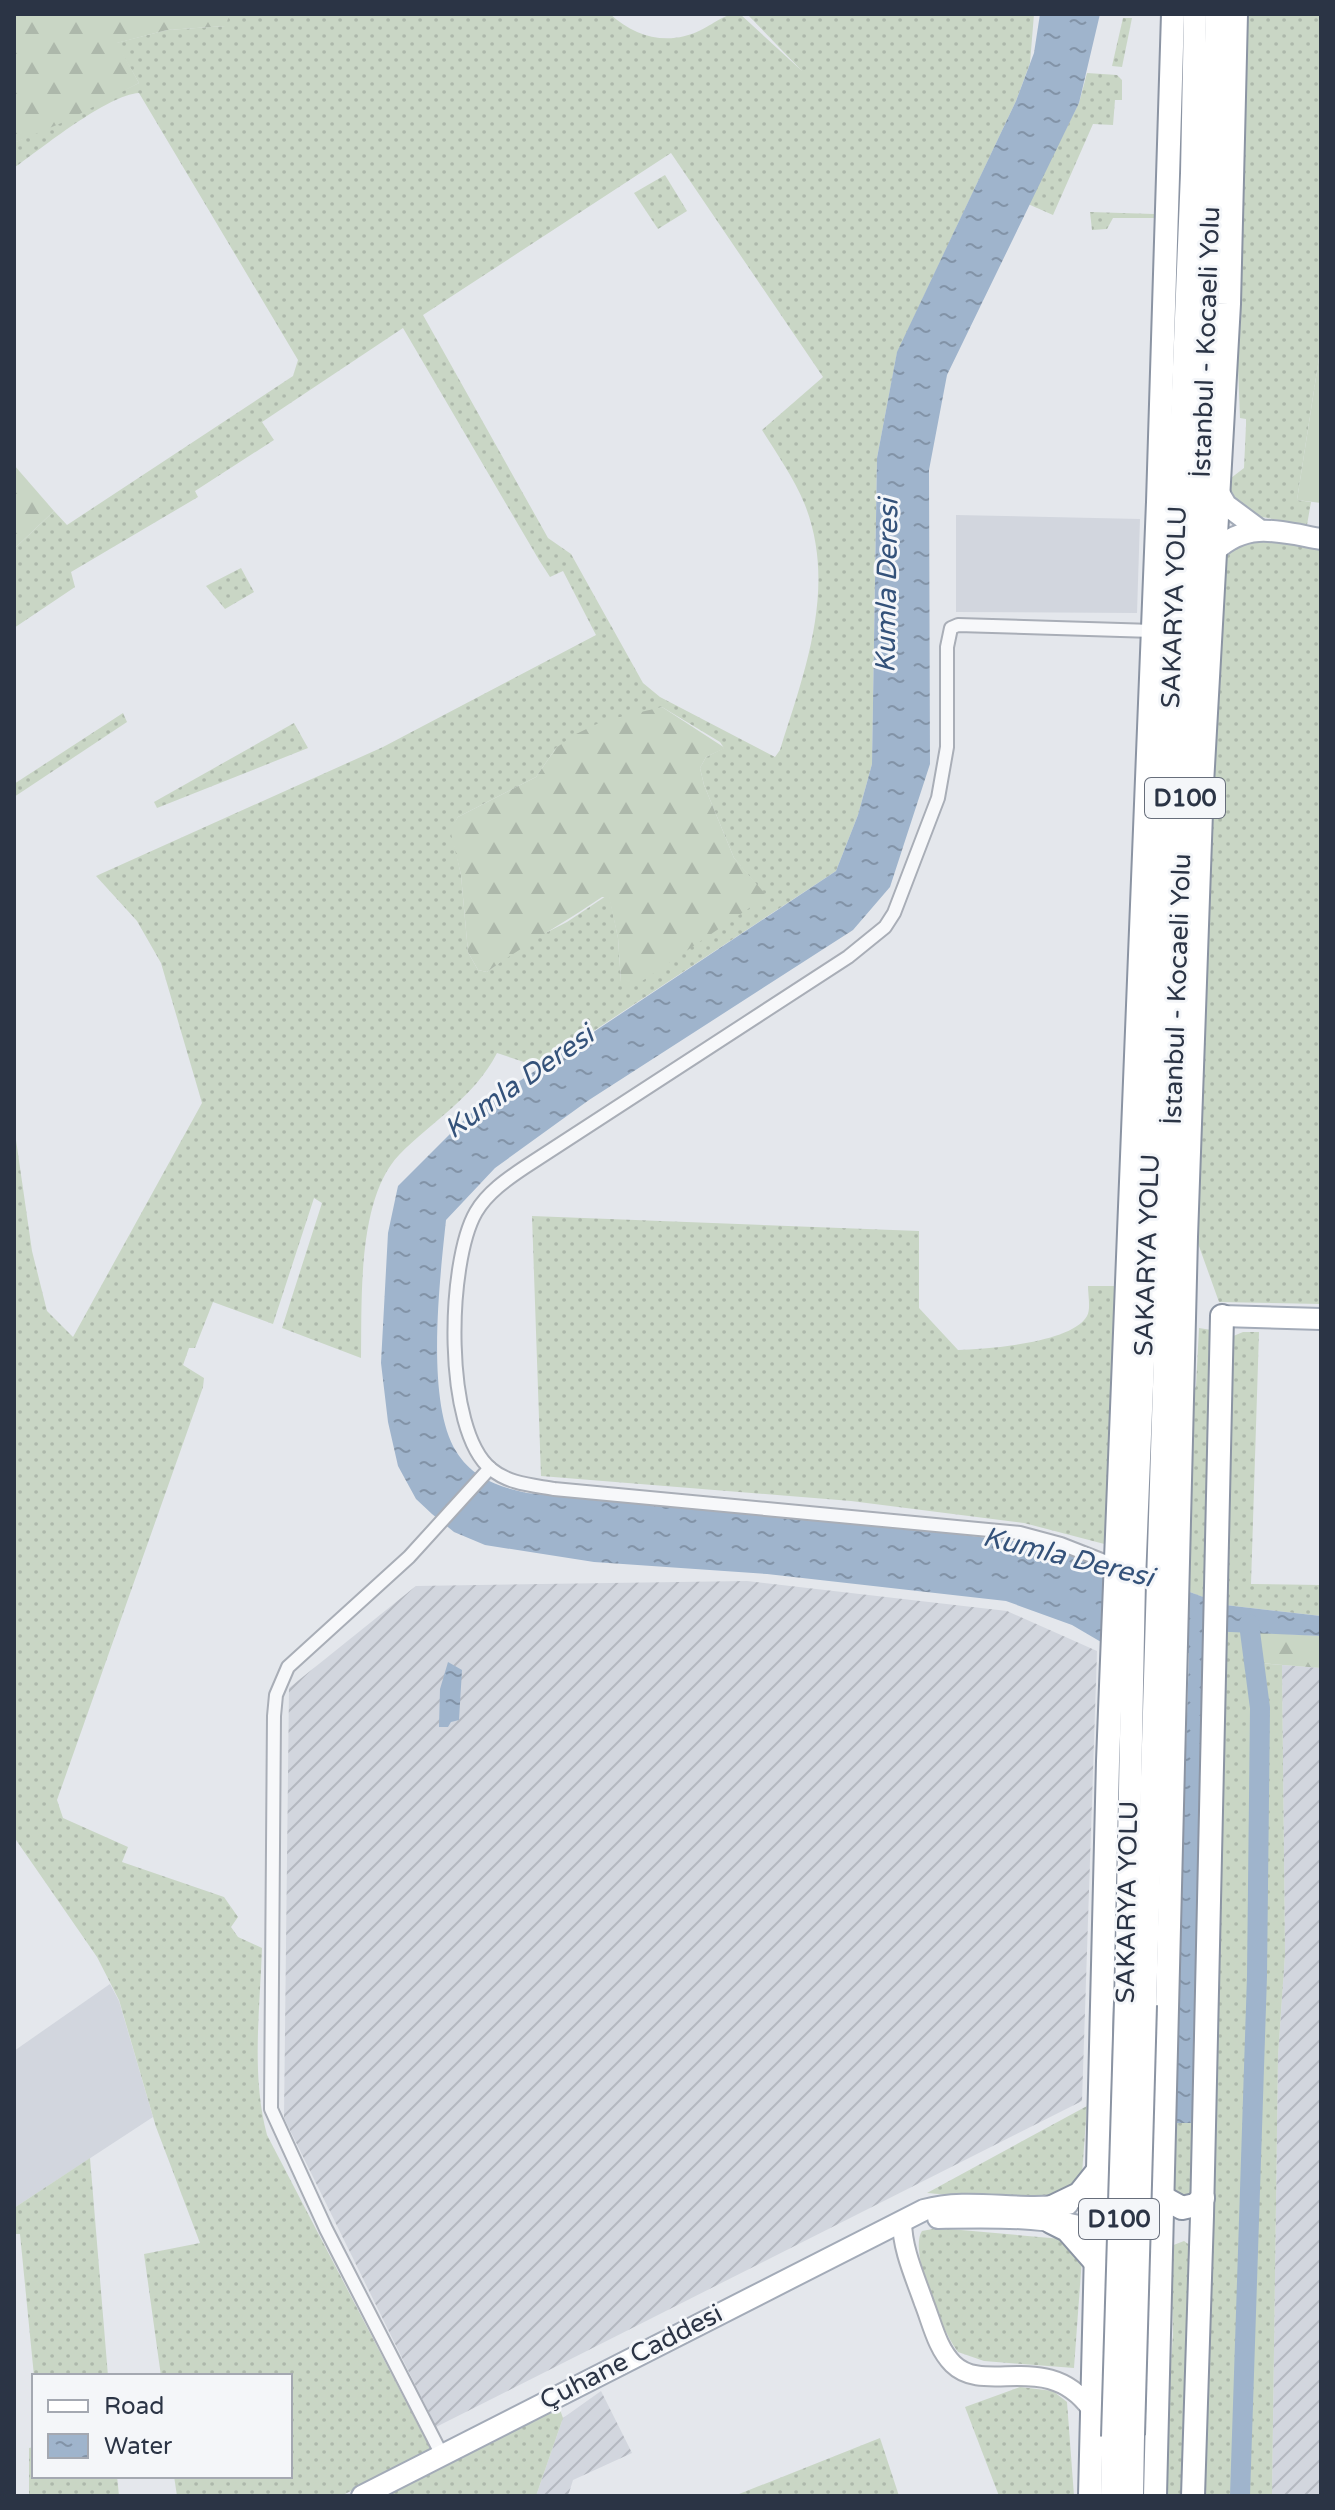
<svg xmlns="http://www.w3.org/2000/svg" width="1335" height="2510" viewBox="0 0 1335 2510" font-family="'Varela Round',sans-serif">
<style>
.built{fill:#d2d6de}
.industrial{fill:url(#industrial-furrows)}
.grass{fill:url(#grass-dots);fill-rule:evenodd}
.forest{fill:url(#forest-firs)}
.pitch{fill:#c9d6c5}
.water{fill:url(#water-ripples)}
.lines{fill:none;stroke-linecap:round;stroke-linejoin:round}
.river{stroke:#9fb4cc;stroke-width:20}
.street-casing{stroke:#a9aeb7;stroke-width:16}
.secondary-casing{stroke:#a9aeb7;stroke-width:22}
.primary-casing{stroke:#a3abb8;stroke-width:24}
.highway-casing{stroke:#8b94a3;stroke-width:26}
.street{stroke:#f7f8fa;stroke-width:12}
.secondary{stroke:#fff;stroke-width:18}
.primary{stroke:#fff;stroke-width:20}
.highway{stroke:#fff;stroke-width:22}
.highway-bridge-casing{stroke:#8b94a3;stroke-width:26;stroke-linecap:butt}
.highway-bridge{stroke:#fff;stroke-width:22}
.labels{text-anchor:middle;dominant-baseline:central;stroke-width:6;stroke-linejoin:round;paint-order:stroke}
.shield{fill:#f4f6f9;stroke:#676e7b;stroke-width:2}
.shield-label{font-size:24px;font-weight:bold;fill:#2b3445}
.street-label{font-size:26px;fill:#2b3445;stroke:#f4f6f9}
.water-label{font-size:28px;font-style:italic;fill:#34527a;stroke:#f4f6f9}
</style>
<defs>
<pattern id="industrial-furrows" width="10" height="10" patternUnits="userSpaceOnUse" patternTransform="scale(2)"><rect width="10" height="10" fill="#d2d6de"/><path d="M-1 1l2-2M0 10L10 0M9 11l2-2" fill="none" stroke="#b4b8c0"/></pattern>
<pattern id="grass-dots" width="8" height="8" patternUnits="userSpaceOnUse" patternTransform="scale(2)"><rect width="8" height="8" fill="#c9d6c5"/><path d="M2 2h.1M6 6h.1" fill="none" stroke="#adb8ab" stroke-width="1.8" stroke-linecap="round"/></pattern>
<pattern id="forest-firs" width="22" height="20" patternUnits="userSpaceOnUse" patternTransform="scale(2)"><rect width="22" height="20" fill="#c9d6c5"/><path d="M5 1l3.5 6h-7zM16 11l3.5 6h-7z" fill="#adb8ab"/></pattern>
<pattern id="water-ripples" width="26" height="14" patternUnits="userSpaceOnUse" patternTransform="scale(2)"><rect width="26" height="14" fill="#9fb4cc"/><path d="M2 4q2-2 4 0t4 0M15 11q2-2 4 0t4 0" fill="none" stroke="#8293a7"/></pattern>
</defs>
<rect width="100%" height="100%" fill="#e4e7ec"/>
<g class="built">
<path d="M 956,515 L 1140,519 L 1137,613 L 956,612 Z"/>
<path d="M 110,1984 L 119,2001 L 153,2117 L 14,2208 L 14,2051 Z"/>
</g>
<g class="industrial">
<path d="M 747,1581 L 1007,1611 L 1097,1651 L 1082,2101 L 436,2427 L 284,2118 L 289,1688 L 416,1586 Z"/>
<path d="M 1282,1665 L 1321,1668 L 1321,2496 L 1272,2496 L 1278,2056 L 1285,1954 Z"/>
<path d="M 601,2391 L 632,2453 L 573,2480 L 568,2496 L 536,2496 L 563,2418 Z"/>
</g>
<g class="grass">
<path d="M 229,14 L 610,14 C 636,38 669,46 701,30 C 717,22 723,14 740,14 L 802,71 L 747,14 L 1034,14 L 1030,63 L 1016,101 L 897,353 L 877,458 L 872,764 L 858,815 L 836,871 L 539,1067 L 497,1053 C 474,1098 433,1120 399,1155 C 357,1199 362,1300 361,1358 L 282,1328 L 322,1203 L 314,1198 L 273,1324 L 213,1302 L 195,1348 L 189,1348 L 183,1365 L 204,1378 L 203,1387 L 57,1800 L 63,1818 L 128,1847 L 122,1862 L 224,1897 L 238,1917 L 231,1927 L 238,1937 L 262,1948 C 260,2010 251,2075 267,2135 L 431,2450 L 341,2496 L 177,2496 L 174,2476 L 290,2476 L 290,2376 L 161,2376 L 144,2254 L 200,2243 L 156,2127 L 119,2000 L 97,1957 L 14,1837 L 14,1126 L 32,1251 L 47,1311 L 73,1337 L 202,1103 L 161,963 L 137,921 L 96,876 L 383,747 L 596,635 L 563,571 L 550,577 L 539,560 L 403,328 L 262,422 L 274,440 L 195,491 L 198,497 L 71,572 L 75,587 L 14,628 L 14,549 L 54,511 L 67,525 L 293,376 L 298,360 L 139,93 C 107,95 42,148 14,168 L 14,143 L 139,83 L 116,43 L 167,30 L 225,26 ZM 671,153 L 823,377 L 762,430 C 777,454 794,478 805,505 C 837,587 805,671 780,750 L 775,757 L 660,697 L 643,683 L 571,554 L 548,538 L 423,315 ZM 662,707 L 720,742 L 724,748 L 706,757 L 700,768 L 704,785 L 734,858 L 766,896 L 621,982 L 618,938 L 609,894 L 567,922 L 524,944 L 487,972 L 478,970 L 468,952 L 461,875 L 451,829 L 458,817 L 536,777 L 556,748 Z"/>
<path d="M 1247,14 L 1321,14 L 1321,345 L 1297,500 L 1311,502 L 1307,525 L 1250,515 L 1230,495 L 1231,478 L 1244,468 L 1246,425 L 1246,419 L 1240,418 L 1237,341 Z"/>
<path d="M 1123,18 L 1132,18 L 1122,67 L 1112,66 Z"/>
<path d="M 1087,73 L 1117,75 L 1122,80 L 1122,100 L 1115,100 L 1113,125 L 1093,124 L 1053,215 L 1028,204 L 1079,103 Z"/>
<path d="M 665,175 L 687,211 L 658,229 L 634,193 Z"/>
<path d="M 1090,212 L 1154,214 L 1154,218 L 1113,218 L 1107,229 L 1092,230 Z"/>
<path d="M 1257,539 L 1321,549 L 1321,1304 L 1219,1302 L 1195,1235 L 1211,786 L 1219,701 L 1226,555 L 1227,548 Z"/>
<path d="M 241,568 L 254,592 L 225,609 L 206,586 Z"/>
<path d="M 123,713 L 127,722 L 14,797 L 14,784 Z"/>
<path d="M 294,723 L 308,748 L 157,808 L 154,802 Z"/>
<path d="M 532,1216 L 919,1231 L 919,1308 L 958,1350 C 987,1349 1072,1343 1087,1316 C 1091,1309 1088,1295 1088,1286 L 1120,1286 L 1112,1546 L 1024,1523 L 851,1501 L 541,1476 Z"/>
<path d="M 1199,1328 L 1211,1330 L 1213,1341 L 1211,1600 L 1187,1591 L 1190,1400 L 1196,1386 Z"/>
<path d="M 1243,1332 L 1259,1332 L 1251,1584 L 1321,1585 L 1321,1616 L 1225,1605 L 1231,1337 Z"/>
<path d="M 1226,1632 L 1255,1632 L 1254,1647 L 1259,1663 L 1282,1665 L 1285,1954 L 1278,2056 L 1272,2496 L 1202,2496 Z"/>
<path d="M 1087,2106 L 1082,2174 C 1078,2182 1070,2191 1060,2195 C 1038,2206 956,2195 927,2193 Z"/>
<path d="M 1174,2123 L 1196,2123 L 1193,2194 L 1182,2199 L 1173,2191 Z"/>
<path d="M 90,2158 L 108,2376 L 34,2376 L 20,2234 L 14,2234 L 14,2208 Z"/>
<path d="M 938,2228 L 1062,2239 L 1082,2258 L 1074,2368 L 984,2361 L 958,2352 C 943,2333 908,2251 922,2231 Z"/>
<path d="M 1184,2241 L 1191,2246 L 1188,2496 L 1166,2496 L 1167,2413 L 1173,2335 L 1171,2246 Z"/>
<path d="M 1020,2387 L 1053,2391 L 1067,2402 L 1074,2496 L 999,2496 L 965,2407 Z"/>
<path d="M 559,2407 L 563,2418 L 536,2496 L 384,2496 Z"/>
<path d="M 880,2438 L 899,2496 L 734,2496 Z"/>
<path d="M 34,2447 L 34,2476 L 117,2476 L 119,2496 L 29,2496 L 29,2448 Z"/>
</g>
<g class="forest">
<path d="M 14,14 L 229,14 L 226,26 L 167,30 L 117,43 L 139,83 L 66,121 L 14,143 Z"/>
<path d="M 14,465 L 54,511 L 14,549 Z"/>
<path d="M 662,707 L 725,748 L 706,757 L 700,768 L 704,785 L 734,858 L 767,896 L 629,990 L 621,982 L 618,938 L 609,897 L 602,897 C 564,923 524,945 487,972 L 478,970 L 468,952 L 461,875 L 450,829 L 458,817 L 536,777 L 556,748 L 574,735 L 603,721 Z"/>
<path d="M 1255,1632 L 1321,1636 L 1321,1668 L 1259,1663 L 1254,1647 Z"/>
</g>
<path class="pitch" d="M 1321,345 L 1321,503 L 1297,500 Z"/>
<g class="water">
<path d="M 1040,14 L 1100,14 L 1079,103 L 947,375 L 929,470 L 930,764 L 890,887 L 853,930 L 589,1100 L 495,1168 L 446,1220 C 440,1278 425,1401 456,1451 C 472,1478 499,1487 527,1493 L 796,1515 L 1038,1544 L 1090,1562 L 1116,1578 L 1187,1591 L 1225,1605 L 1321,1616 L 1321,1636 L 1206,1631 L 1196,2123 L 1174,2123 L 1189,1653 L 1113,1649 L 1072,1625 L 1006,1601 L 767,1574 L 594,1562 L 485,1545 L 454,1532 L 432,1514 L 416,1499 L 398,1466 L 388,1422 L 381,1363 L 388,1233 L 398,1186 L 470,1114 L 836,871 L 858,815 L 872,764 L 877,458 L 897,352 L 1016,101 L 1034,53 Z"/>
<path d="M 448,1662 L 462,1670 L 459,1720 L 451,1722 L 448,1727 L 439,1727 L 440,1689 Z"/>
</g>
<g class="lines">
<path class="river" d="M 1240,2496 L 1257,1976 L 1260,1708 L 1249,1624"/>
<g class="street-casing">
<g id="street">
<path d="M 1117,1566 L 1061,1544 L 1020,1533 L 554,1489 C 532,1485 509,1484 491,1469 C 443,1430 447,1262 476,1212 C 487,1193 507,1179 525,1167 L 848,957 L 885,927 L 894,913 L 938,798 L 947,747 L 947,647 L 951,628 L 958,625 L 1153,631"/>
<path d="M 442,2455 L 326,2229 L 271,2109 L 274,1716 L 276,1695 L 288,1667 L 409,1557 L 490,1468"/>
</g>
</g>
<g class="secondary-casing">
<path id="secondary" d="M 902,2221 C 902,2249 915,2277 924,2303 C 932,2323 937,2348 953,2364 C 985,2396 1048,2349 1091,2409"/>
</g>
<g class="primary-casing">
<g id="primary">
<path d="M 1218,491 L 1226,505 L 1257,528"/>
<path d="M 1215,551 C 1247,520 1281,532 1321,539"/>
<path d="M 1222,1316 L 1321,1319"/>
<path d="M 938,2218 C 988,2217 1067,2214 1111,2238"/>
<path d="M 362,2496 L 924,2210 C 971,2197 1020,2213 1068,2204"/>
</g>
</g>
<g class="highway-casing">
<g id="highway">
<path d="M 1126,2002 L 1134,1580 L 1192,173 L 1195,14"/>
<path d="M 1145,2005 L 1176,997 L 1204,396 L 1217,14"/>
<path d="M 1162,2197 L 1182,2208 L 1195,2205 L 1203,2198"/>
<path d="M 1052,2207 L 1079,2194 L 1099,2169"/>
<path d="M 1051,2222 L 1067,2230 L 1096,2263"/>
<path d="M 1090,2496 L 1108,1761 L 1158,502 L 1173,14"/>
<path d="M 1112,2496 L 1113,2437"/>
<path d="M 1132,2496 L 1133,2435"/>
<path d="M 1155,2496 L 1186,1237 L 1202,784 L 1229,304 L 1236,14"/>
<path d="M 1193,2496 L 1202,2216 L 1222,1316"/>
</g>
</g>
<use href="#street" class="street"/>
<use href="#secondary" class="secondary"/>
<use href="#primary" class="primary"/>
<use href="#highway" class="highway"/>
<g class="highway-bridge-casing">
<g id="highway-bridge">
<path d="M 1133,2435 L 1145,2005"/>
<path d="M 1113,2437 L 1126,2002"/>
</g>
</g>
<use href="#highway-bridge" class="highway-bridge"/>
</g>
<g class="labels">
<g class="shield">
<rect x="1145" y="778" width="80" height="40" rx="6"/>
<rect x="1079" y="2199" width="80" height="40" rx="6"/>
</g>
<g class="shield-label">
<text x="1185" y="798">D100</text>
<text x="1119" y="2219">D100</text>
</g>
<g class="street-label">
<text transform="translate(1206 342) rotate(-88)">İstanbul - Kocaeli Yolu</text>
<text transform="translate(1174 607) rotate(-88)">SAKARYA YOLU</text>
<text transform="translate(1177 989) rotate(-88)">İstanbul - Kocaeli Yolu</text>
<text transform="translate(1147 1255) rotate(-88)">SAKARYA YOLU</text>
<text transform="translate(1127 1902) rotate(-89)">SAKARYA YOLU</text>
<text transform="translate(631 2357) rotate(-27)">Çuhane Caddesi</text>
</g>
<g class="water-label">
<text transform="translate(887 586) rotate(-89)">Kumla Deresi</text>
<text transform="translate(519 1082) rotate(-35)">Kumla Deresi</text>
<text transform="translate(1068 1557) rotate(14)">Kumla Deresi</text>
</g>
</g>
<rect width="1335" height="2510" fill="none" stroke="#2b3445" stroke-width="32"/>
<rect x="32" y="2374" width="260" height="104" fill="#f4f6f9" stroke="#a4a8b1" stroke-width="2"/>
<rect x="48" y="2400" width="40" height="12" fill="#ffffff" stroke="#a4a8b1" stroke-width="2"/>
<text x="104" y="2414" font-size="24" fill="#2b3445">Road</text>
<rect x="48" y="2434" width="40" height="24" fill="url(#water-ripples)" stroke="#a4a8b1" stroke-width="2"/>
<text x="104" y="2454" font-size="24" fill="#2b3445">Water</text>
</svg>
